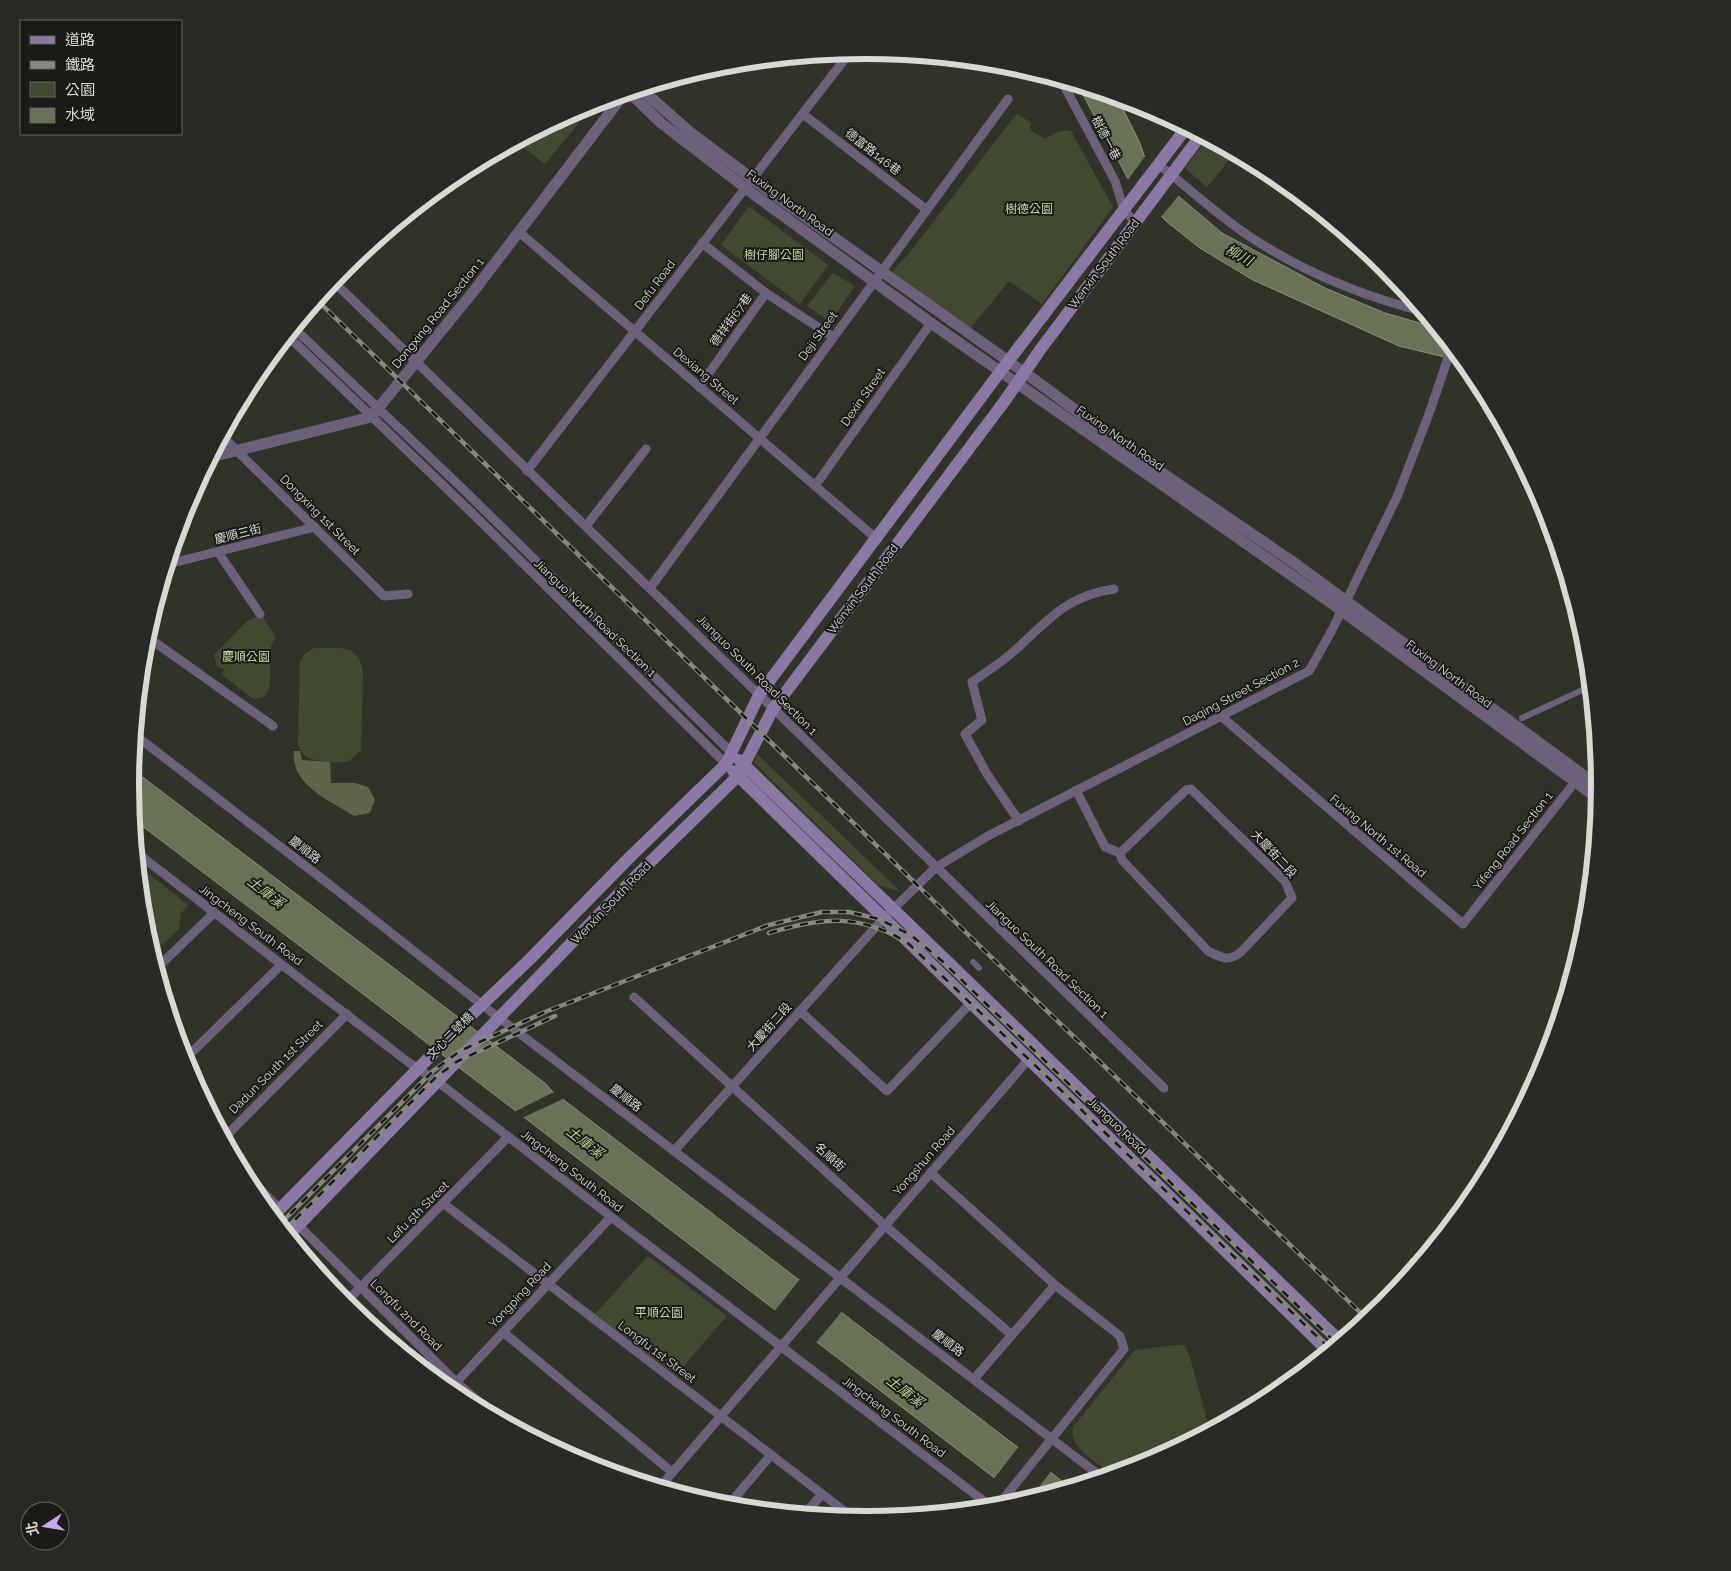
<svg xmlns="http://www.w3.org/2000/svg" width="1731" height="1571" viewBox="0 0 1731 1571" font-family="Raleway,'Noto Sans TC',sans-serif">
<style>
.green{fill:#424931}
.forest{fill:#5e654b}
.water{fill:#697156;stroke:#8a907b}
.pier{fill:#303428}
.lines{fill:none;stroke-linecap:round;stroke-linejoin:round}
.pedestrian{stroke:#6c607b;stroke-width:6}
.minor{stroke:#6c607b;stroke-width:9}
.tertiary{stroke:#6c607b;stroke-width:11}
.secondary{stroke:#8c78a4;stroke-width:12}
.rail-casing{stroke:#85897f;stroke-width:4.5}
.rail{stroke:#191b16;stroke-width:2.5;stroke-dasharray:8;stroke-linecap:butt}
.labels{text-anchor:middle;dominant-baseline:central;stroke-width:4;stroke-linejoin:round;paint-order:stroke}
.street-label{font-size:12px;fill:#d7dad2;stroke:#191b16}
.park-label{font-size:12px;fill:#c5d4a1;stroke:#191b16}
.water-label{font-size:14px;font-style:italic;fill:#bdcd99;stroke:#191b16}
.rim{fill:none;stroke:#d7dad2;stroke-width:6}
</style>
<rect width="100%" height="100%" fill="#303428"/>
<g class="green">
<path d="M 596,102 L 545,164 L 516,142 L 584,106 Z"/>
<path d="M 1017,113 L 1031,123 L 1030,130 L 1045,139 C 1054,133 1060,129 1071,131 L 1113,207 L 1042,304 L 1009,281 L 970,329 L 893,273 L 895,268 L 911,251 Z"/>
<path d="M 1208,138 L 1235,153 L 1207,187 L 1185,168 Z"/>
<path d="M 749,206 L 828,265 L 800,304 L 721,245 Z"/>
<path d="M 833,273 L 855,286 L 830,322 L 807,306 Z"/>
<path d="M 261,614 L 276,638 C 260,652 284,704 252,698 L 221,674 L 225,670 L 217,666 L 214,655 L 247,621 Z"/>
<path d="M 314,648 C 339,649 358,642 363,672 L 361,750 L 348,762 C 330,762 303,765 298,744 L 300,661 L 306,653 Z"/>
<path d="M 757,754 L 901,892 L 878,885 L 754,762 Z"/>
<path d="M 138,865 L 188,905 L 181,913 L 179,929 L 152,954 L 144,929 Z"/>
<path d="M 648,1256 L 727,1316 L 676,1375 L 595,1314 Z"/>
<path d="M 1174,1345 L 1184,1345 L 1190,1357 L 1210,1431 L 1147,1465 L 1114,1475 C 1099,1464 1068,1448 1073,1427 L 1135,1350 Z"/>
</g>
<path class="forest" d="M 294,751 L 300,751 L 302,760 L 330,762 L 331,783 L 355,783 L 368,787 L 375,800 L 370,813 L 354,816 C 331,801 290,785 294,751 Z"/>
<g class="water">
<path d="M 1078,85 L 1117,97 L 1139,141 L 1150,172 L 1222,233 L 1325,288 L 1385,313 L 1437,328 L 1465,362 L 1399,346 L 1253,280 L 1200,248 L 1167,222 L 1142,197 L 1127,177 Z"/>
<path d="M 132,769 L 546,1084 L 552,1091 L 1071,1488 L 1026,1502 C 728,1275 432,1045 133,819 L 130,785 Z"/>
</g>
<g class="pier">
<path d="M 1146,155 L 1152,171 L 1179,195 L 1160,218 L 1140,199 L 1127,181 Z"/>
<path d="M 556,1091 L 565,1098 L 522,1118 L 514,1112 Z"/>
<path d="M 801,1278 L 843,1310 L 815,1344 L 773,1313 Z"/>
<path d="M 1020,1445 L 1052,1470 L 1028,1501 L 1023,1503 L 993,1480 Z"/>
</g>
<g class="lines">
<g class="pedestrian">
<path d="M 1522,718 L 1591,686"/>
<path d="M 973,962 L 979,968"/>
</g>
<g class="minor">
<path d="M 1061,80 L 1115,181 L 1124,210 L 1135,222"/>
<path d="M 803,114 L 927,210"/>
<path d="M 1159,165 C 1189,188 1217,215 1249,236 C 1301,271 1363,296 1424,312"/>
<path d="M 519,232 L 877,539"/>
<path d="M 702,243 L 766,293 L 833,337"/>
<path d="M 333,281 L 1164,1088"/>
<path d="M 294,328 L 466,492 L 731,752"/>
<path d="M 288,336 L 471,512 L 726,764"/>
<path d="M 699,387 L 766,293"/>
<path d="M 222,436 L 384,596 L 408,594"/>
<path d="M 527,471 L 851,51"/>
<path d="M 815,486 L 931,323"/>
<path d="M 586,526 L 646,449"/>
<path d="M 218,552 L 260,614"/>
<path d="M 168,564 L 315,527"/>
<path d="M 650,588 L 1008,99"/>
<path d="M 146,636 L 273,726"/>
<path d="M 1222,717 L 1463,924 L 1579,777"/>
<path d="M 135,735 L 343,895 L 481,1004 L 1103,1478"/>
<path d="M 1076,790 L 1105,847 L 1120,853 L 1186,790 L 1191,789 L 1285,881 L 1292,898 L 1241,952 C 1228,962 1222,958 1208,951 L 1122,860 L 1120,853"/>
<path d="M 1019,821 L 987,774 L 965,734 L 982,720 L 972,682 C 986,672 1001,663 1013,652 C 1048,621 1065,596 1114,589"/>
<path d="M 137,853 L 408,1062 L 438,1082 L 619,1223 L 993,1508"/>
<path d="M 156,969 L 214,913"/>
<path d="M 634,997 L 890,1230 L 1012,1335"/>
<path d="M 800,1011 L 887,1091 L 970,1004"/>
<path d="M 184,1060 L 281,965"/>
<path d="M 224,1138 L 347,1014"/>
<path d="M 674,1151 L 883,919 L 935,868 L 986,837 L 1309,671 L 1331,632 L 1397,497 L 1429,414 L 1452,346"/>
<path d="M 242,1171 L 280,1209"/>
<path d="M 931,1173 L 1055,1285"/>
<path d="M 444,1204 L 856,1520"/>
<path d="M 298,1225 L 456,1382 L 500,1420"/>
<path d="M 344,1304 L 508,1137"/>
<path d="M 503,1332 L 672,1472"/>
<path d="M 974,1379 L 1055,1285 L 1120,1336 L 1124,1349 L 996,1508"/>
<path d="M 449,1390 L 611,1217"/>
<path d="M 659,1488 L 1028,1060"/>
<path d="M 727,1507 L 771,1455"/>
<path d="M 804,1515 L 822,1494"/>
</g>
<g class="tertiary">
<path d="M 641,89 L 691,133 L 770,192 L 1039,383 L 1133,453 L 1293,562 L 1601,788"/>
<path d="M 629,92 L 661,123 L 756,196 L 931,323 L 1331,603 L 1600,800"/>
<path d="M 211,457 L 371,417 L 473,292 L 624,94"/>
</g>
<g class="secondary">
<path d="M 739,760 L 1341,1342"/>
<path d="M 733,771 L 1329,1352"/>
<path d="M 272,1217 L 465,1021 L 530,959 L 630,857 L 726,764 L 759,695 L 997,376 L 1187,127"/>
<path d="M 288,1236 L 642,870 L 738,776 L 773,709 L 1004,402 L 1040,350 L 1201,135"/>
</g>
<g class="rail-casing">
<g id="rail">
<path d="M 317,300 L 990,956 L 1368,1320"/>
<path d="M 769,933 C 822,917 861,913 909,944 L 1331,1350"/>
<path d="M 279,1225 L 433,1071 L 460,1051 L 545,1012 L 769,925 L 822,912 L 849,912 L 879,919 L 911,935 L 942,961 L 1338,1345"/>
<path d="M 284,1231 L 437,1076 L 458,1061 L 555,1016"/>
</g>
</g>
<use href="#rail" class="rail"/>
</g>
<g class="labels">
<g class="street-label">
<text transform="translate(1106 138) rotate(62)">樹德一巷</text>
<text transform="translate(873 152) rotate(38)">德富路146巷</text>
<text transform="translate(790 203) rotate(36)">Fuxing North Road</text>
<text transform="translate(1104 264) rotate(-53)">Wenxin South Road</text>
<text transform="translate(655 285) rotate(-53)">Defu Road</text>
<text transform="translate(438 313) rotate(-51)">Dongxing Road Section 1</text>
<text transform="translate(731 320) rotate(-54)">德祥街67巷</text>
<text transform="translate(818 336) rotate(-54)">Deji Street</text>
<text transform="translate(706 376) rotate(40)">Dexiang Street</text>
<text transform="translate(863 397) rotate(-55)">Dexin Street</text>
<text transform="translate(1120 438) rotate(35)">Fuxing North Road</text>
<text transform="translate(320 515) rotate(45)">Dongxing 1st Street</text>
<text transform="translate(238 534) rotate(-14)">慶順三街</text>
<text transform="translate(863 589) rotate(-53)">Wenxin South Road</text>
<text transform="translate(595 618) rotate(44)">Jianguo North Road Section 1</text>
<text transform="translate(1449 674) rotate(37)">Fuxing North Road</text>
<text transform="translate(757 675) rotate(45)">Jianguo South Road Section 1</text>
<text transform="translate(1241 692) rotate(-28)">Daqing Street Section 2</text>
<text transform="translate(1378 836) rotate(40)">Fuxing North 1st Road</text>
<text transform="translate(1513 841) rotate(-52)">Yifeng Road Section 1</text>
<text transform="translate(305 850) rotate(38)">慶順路</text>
<text transform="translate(1274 854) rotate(47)">大慶街二段</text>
<text transform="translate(611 903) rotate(-46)">Wenxin South Road</text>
<text transform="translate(251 925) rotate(37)">Jingcheng South Road</text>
<text transform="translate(1047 959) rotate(44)">Jianguo South Road Section 1</text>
<text transform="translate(769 1027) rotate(-48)">大慶街二段</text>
<text transform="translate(450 1036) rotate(-45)">文心二號橋</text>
<text transform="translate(276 1067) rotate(-45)">Dadun South 1st Street</text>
<text transform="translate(626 1098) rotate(38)">慶順路</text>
<text transform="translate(1117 1126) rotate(44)">Jianguo Road</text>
<text transform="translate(830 1157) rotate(42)">名順街</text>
<text transform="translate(924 1161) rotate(-49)">Yongshun Road</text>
<text transform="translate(572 1171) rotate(38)">Jingcheng South Road</text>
<text transform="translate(418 1212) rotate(-45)">Lefu 5th Street</text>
<text transform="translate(520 1295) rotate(-47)">Yongping Road</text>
<text transform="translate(406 1315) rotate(45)">Longfu 2nd Road</text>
<text transform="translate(948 1343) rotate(37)">慶順路</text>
<text transform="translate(657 1352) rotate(37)">Longfu 1st Street</text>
<text transform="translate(894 1417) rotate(37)">Jingcheng South Road</text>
</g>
<g class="park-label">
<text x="1029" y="209">樹德公園</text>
<text x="774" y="255">樹仔腳公園</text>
<text x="246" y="657">慶順公園</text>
<text x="659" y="1313">平順公園</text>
</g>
<g class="water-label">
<text transform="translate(1239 255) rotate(28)">柳川</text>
<text transform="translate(266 892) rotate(38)">土庫溪</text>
<text transform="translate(585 1142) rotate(38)">土庫溪</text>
<text transform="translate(905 1391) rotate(38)">土庫溪</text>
</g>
</g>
<path d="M0 0H1731V1571H0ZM139 785a726 726 0 1 1 1452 0a726 726 0 1 1-1452 0Z" fill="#282a25" fill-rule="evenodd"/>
<path class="rim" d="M139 785a726 726 0 1 1 1452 0a726 726 0 1 1-1452 0Z"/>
<rect x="20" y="20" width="162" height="115" fill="#191b16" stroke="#656761"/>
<rect x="30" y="36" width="25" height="8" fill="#8c78a4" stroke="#656761"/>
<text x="65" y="45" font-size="15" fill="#d7dad2">道路</text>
<rect x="30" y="61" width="25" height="8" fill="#85897f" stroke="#656761"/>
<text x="65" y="70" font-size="15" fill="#d7dad2">鐵路</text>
<rect x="30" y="82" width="25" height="15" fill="#424931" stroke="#656761"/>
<text x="65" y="95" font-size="15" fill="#d7dad2">公園</text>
<rect x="30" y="108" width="25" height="15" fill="#697156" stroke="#656761"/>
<text x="65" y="120" font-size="15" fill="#d7dad2">水域</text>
<g transform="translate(45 1526) rotate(258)"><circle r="24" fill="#191b16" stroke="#656761"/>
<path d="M0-4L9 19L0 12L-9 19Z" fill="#c7a6ef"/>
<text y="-8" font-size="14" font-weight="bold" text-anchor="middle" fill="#d7dad2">北</text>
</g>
</svg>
